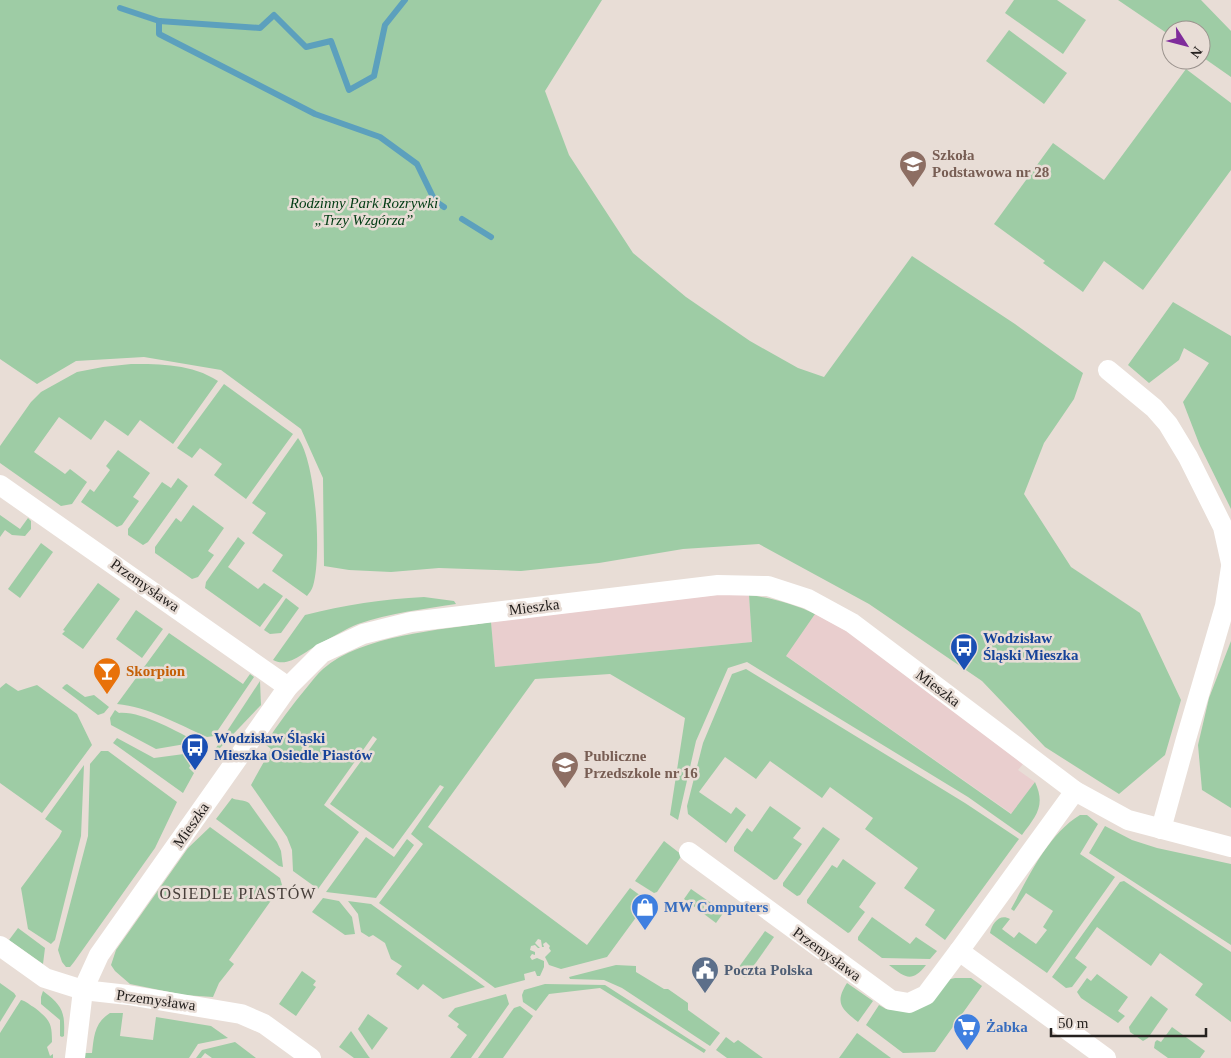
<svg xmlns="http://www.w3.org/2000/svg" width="1231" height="1058" viewBox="0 0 1231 1058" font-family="Georgia,serif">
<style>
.industrial{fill:#e9cece}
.green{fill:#9ecca5}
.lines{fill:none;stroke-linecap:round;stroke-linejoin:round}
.stream{stroke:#5ca0bd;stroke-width:6}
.minor{stroke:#fff;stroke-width:20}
.labels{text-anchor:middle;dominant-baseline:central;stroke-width:5;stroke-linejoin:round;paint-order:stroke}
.education-label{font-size:15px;font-weight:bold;fill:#785e54;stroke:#e8ddd6;text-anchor:start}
.park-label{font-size:15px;font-style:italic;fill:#003b13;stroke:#e8ddd6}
.street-label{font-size:15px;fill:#25211f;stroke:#e8ddd6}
.transit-label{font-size:15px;font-weight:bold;fill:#164399;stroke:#e8ddd6;text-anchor:start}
.food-label{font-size:15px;font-weight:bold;fill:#c56008;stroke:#e8ddd6;text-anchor:start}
.shop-label{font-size:15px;font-weight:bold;fill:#366cbe;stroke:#e8ddd6;text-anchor:start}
.service-label{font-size:15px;font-weight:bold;fill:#4e5e75;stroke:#e8ddd6;text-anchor:start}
.neighbourhood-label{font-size:16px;letter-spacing:1px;fill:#463e39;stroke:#e8ddd6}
</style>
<rect width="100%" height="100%" fill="#e8ddd6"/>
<g class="industrial">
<path d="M 717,595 L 749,595 L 752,642 L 495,667 L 491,622 Z"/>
<path d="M 815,614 L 846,631 L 1023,764 L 1018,770 L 1035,782 L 1012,814 L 785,655 Z"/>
</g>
<g class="green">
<path d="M 0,0 L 602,0 L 545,91 L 569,155 L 633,253 L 686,297 L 750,341 L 798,368 L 824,377 L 912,256 L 1015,324 L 1083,373 L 1074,399 L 1044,443 L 1024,494 L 1071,567 L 1140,613 L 1181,700 L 1165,755 L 1119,794 L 1045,747 L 982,681 L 869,604 L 759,544 L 683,549 L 599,563 L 521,571 L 439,568 L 391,572 L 349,570 L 324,566 L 323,478 L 301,429 L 221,370 L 144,357 L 76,361 L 37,384 L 0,359 Z"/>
<path d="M 1014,0 L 1057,0 L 1086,20 L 1063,54 L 1005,13 Z"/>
<path d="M 1118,0 L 1201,0 L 1231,31 L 1231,77 L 1201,56 L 1201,30 L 1171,30 L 1171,36 Z"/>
<path d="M 1009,30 L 1067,73 L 1044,104 L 986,61 Z"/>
<path d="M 1186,69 L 1231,103 L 1231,170 L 1143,290 L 1104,261 L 1083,292 L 1043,263 L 1045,261 L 994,224 L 1053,143 L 1104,180 Z"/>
<path d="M 1173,302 L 1231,336 L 1231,509 L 1200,446 L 1183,402 L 1209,363 L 1184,348 L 1179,360 L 1149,383 L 1128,365 Z"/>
<path d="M 131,364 C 161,364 192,364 218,381 L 173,444 L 140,420 L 128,436 L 105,420 L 91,440 L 59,417 L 34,452 L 65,474 L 70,469 L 87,482 L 72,504 L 61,506 L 0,463 L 0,446 L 31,402 L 41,392 L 77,372 L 103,367 Z"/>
<path d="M 224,384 L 293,434 L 246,499 L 214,475 L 222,464 L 200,448 L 192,458 L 177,448 Z"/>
<path d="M 298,438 C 316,462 322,557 313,586 C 312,590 309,593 307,596 L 272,571 L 283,555 L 252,533 L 266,513 L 252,503 Z"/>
<path d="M 118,450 L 150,473 L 133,497 L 139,501 L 122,525 L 117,527 L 81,502 L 90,489 L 94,492 L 110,470 L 106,466 Z"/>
<path d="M 178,478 L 188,486 L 148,542 L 143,545 L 128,535 L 128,529 L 162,482 L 171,488 Z"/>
<path d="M 193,505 L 224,528 L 208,551 L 214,555 L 198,577 L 192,579 L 155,553 L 155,547 L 176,518 L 181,522 Z"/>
<path d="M 0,515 L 20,529 L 28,518 L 31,521 L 31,529 L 25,536 L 12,535 L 5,530 L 0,537 Z"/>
<path d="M 238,537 L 245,543 L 228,567 L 258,589 L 264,583 L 283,596 L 260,627 L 205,588 L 206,582 Z"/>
<path d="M 41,543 L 53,552 L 20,598 L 8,589 Z"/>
<path d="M 98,583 L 120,599 L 83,649 L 62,634 L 65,631 L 63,630 Z"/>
<path d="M 749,595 C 772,598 794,604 815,614 L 786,656 L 1011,814 L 1035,782 C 1046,806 1036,816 1022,835 L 968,797 L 747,662 L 728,668 L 696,741 L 678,820 L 670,815 L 685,718 L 610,674 L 535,679 L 428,827 L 587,945 L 630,888 L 648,901 L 607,957 L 561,969 L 549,965 L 545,957 L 551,951 L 549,948 L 550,946 L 546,942 L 543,944 L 544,947 L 542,947 L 541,940 L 538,939 L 535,943 L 540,948 L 538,948 L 535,945 L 531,946 L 530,950 L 535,952 L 535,955 L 532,954 L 530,957 L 532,960 L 537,958 L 544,961 L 544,967 L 540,976 L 537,976 L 535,971 L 524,974 L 525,980 L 495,988 L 379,903 L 423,844 L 411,834 L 444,787 L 440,785 L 393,849 L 330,804 L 377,739 L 373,736 L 324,805 L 359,832 L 318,889 L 293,871 L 292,850 L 287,837 L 251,785 L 271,749 L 265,744 C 278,724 292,705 308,686 C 313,680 317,674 323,669 C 361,635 442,630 491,622 L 495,667 L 752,642 Z"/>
<path d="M 424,597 L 454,601 L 456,604 C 424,609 389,613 358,624 C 345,629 333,637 321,643 C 306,650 289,669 273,660 L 305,615 C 344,605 383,599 424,597 Z"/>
<path d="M 286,598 L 299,608 L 281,633 L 270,634 L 264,630 Z"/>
<path d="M 136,610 L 163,629 L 142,658 L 116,639 Z"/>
<path d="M 169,633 L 243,684 L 250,674 L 254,677 L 214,736 L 207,737 C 178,724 148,707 117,704 Z"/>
<path d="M 1231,641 L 1231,808 L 1202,790 L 1198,745 L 1209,698 Z"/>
<path d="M 746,669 L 965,803 L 1019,839 L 945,940 L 925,925 L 935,910 L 904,888 L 918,868 L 865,829 L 873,818 L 830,787 L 822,798 L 770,761 L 756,779 L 725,757 L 699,792 L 731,814 L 736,807 L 746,815 L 726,843 L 688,814 L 687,806 L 703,743 L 732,674 Z"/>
<path d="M 260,681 L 261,705 L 219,749 L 216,748 Z"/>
<path d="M 6,683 L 18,691 L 37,685 L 77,714 L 92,745 L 42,813 L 0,783 L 0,688 Z"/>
<path d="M 67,684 L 85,697 L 94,695 L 109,707 L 104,713 L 98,715 L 62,688 L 65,685 Z"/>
<path d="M 115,710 L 119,713 C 141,711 178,732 197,742 L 156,749 L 111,725 L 110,718 Z"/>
<path d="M 117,738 L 154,758 L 199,752 L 189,768 L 194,773 L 183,793 L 113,743 Z"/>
<path d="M 101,751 L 108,751 L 177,802 L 155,848 L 74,962 L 70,967 L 66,967 L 62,962 L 58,950 L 88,836 L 90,764 Z"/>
<path d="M 84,765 L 81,836 L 55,940 L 51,944 L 28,929 L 21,888 L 59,837 L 62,831 L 45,819 Z"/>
<path d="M 232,798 C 237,801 243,799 249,803 L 277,842 L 281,851 L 283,867 L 279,866 L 216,819 Z"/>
<path d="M 770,806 L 801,828 L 793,838 L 802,844 L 777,879 L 774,880 L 734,851 L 734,847 L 747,828 L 752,832 Z"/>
<path d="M 1080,815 L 1087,815 L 1098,824 L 1080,854 L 1115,877 L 1047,973 L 990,933 C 992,923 1000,913 1010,919 L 1002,929 L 1014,938 L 1019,932 L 1036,944 L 1047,930 L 1043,927 L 1053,911 L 1026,893 L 1014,911 L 1011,909 C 1028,878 1048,834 1080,815 Z"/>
<path d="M 1105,826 L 1132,840 L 1157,848 L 1231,864 L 1231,945 L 1089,853 Z"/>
<path d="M 210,827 L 280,878 L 282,885 L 229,960 L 234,964 L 219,983 L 213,997 L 184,995 L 130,984 L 115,971 L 111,965 L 116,950 L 188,848 Z"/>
<path d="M 823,827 L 840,839 L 800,895 L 797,896 L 783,886 L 783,883 Z"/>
<path d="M 366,837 L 394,857 L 407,839 L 414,845 L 376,898 L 326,892 Z"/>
<path d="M 664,841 L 682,855 L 657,892 L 654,893 L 635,881 Z"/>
<path d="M 843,859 L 876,883 L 859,907 L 865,912 L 850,932 L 848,933 L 807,903 L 807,900 L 832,865 L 837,868 Z"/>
<path d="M 1124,881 L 1231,952 L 1231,1022 L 1195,995 L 1203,984 L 1160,953 L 1151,966 L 1097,927 L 1075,958 L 1087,967 L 1072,987 L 1066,988 L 1052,977 L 1120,882 Z"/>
<path d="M 691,889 L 724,912 L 716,923 L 684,899 Z"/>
<path d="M 323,898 L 339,901 L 352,917 L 355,934 L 345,935 L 312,912 Z"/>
<path d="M 348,901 L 371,904 L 485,987 L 443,999 L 423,984 L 418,990 L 396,974 L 402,966 L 391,959 L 385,943 L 373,935 L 369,937 L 361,932 L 358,914 Z"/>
<path d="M 872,917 L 910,944 L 916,937 L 937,951 L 930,959 L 882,958 L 858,940 L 858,937 Z"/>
<path d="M 18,928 L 45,948 L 43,964 L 9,940 Z"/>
<path d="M 765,931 L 774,937 L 745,978 L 736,971 Z"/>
<path d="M 616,965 L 636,966 L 636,972 L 664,989 L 668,989 L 688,1003 L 688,1010 L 720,1033 L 710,1046 L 622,988 L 604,980 L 570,979 L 569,977 Z"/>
<path d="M 889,965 L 926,965 C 911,984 905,977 889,965 Z"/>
<path d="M 302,971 L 316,981 L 313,985 L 316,987 L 296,1016 L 279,1004 Z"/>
<path d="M 1097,974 L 1128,997 L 1118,1011 L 1125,1016 L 1118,1023 L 1081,998 L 1077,992 L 1087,978 L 1091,981 Z"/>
<path d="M 955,978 L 971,978 L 982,986 L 935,1052 L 903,1053 L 866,1025 L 879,1005 L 886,1009 L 903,1011 L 946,980 Z"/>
<path d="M 0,983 L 14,993 L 16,996 L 0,1022 Z"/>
<path d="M 847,983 L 873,1001 L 858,1022 C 842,1009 834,1003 847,983 Z"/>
<path d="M 545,984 L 605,985 L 706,1050 L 704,1053 L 600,988 L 549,994 L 536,1011 L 523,1002 L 522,995 L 524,990 Z"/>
<path d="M 43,991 C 63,1006 65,1012 64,1036 L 62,1037 L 60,1036 L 60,1020 L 41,1004 L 41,997 Z"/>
<path d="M 506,994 L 509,1004 L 471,1058 L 450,1058 L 467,1035 L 457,1027 L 459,1024 L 448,1016 L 455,1008 Z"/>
<path d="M 1151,996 L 1168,1009 L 1148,1038 L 1143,1041 L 1130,1032 L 1129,1027 Z"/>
<path d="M 21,1000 C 26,1001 30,1005 35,1008 C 50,1020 52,1023 52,1042 L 47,1047 L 50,1056 L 53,1054 L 53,1058 L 0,1058 L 0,1033 Z"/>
<path d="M 520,1006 L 533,1016 L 503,1058 L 478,1058 L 514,1008 Z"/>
<path d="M 110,1013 L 123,1013 L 120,1036 L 153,1040 L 156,1017 L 211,1026 L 228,1038 L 198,1044 L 189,1058 L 85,1058 L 85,1053 L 92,1053 C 94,1037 94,1023 110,1013 Z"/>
<path d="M 368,1014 L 388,1028 L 372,1050 L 358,1029 Z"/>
<path d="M 1172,1027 L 1205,1051 L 1200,1058 L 1168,1058 L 1154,1048 L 1155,1042 L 1157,1040 L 1161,1042 Z"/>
<path d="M 351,1031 L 369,1057 L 370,1058 L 354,1058 L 339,1047 Z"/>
<path d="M 857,1033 L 891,1058 L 839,1058 Z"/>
<path d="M 726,1037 L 734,1043 L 738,1040 L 763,1058 L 727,1058 L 716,1050 Z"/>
<path d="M 235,1042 L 256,1058 L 212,1058 L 205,1053 L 201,1058 L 196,1058 L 202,1050 Z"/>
</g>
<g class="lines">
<g class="stream">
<path d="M 120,8 L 159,21 L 260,28 L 274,15 L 306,47 L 331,41 L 349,90 L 374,76 L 385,25 L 405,0"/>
<path d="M 159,21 L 159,34 L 315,114 L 380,137 L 417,164 L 435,201 L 444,207"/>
<path d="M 462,219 L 491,237"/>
</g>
<g class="minor">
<path d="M 1108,370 L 1154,408 L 1168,424 L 1188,457 L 1223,527 L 1231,563"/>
<path d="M 0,485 L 288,687"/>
<path d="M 1075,791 L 959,951 L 1106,1058"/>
<path d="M 1161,829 L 1186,739 L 1225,606 L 1231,567"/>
<path d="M 689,852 L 891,1000 L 909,1003 L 926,995 L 959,951"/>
<path d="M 0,946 L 45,978 L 83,990 L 128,995 L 241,1014 L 264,1024 L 311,1058"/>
<path d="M 75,1058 L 83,990 L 99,955 L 288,687 L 322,653 L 363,634 L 411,622 L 718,585 L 768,586 L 808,599 L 852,623 L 1075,791 L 1128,820 L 1231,847"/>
</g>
</g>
<defs>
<g id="school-pin" transform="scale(1.4375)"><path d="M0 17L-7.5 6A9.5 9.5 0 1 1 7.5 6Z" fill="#8d6e63" stroke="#e8ddd6"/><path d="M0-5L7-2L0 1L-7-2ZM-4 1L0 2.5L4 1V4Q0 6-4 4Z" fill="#fff"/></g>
<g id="bus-pin" transform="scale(1.4375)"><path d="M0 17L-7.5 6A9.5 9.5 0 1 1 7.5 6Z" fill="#1a4fb4" stroke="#e8ddd6"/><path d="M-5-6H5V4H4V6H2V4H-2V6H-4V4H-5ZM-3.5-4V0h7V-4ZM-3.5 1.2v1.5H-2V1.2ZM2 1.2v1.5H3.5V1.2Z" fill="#fff"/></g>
<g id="bar-pin" transform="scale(1.4375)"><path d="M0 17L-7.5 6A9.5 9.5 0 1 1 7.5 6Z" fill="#e8710a" stroke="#e8ddd6"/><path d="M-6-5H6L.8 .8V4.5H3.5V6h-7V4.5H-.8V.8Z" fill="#fff"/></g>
<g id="shop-pin" transform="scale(1.4375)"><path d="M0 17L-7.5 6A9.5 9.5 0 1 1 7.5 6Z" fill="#3f7fe0" stroke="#e8ddd6"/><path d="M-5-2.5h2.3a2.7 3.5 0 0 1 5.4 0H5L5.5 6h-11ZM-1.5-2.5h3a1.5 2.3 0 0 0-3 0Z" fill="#fff"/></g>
<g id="civic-pin" transform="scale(1.4375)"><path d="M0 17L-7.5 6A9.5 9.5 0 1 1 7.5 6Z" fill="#5c6f8a" stroke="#e8ddd6"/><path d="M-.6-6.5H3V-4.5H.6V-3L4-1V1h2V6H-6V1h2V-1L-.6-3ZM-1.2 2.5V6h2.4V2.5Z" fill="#fff"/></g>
<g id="supermarket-pin" transform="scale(1.4375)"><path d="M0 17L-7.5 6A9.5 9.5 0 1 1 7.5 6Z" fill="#3f7fe0" stroke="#e8ddd6"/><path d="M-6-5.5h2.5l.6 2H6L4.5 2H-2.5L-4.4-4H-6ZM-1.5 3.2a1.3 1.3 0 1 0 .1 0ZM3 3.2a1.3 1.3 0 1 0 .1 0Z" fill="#fff"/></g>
</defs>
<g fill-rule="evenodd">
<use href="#school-pin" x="913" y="164"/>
<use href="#bus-pin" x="964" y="647"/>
<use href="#bar-pin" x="107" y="671"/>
<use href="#bus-pin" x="195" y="747"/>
<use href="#school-pin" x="565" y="765"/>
<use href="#shop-pin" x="645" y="907"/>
<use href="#civic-pin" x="705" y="970"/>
<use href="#supermarket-pin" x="967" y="1027"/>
</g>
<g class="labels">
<g class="education-label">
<text x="932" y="155">Szkoła<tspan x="932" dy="17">Podstawowa nr 28</tspan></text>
<text x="584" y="756">Publiczne<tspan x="584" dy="17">Przedszkole nr 16</tspan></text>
</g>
<g class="park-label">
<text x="364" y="203">Rodzinny Park Rozrywki<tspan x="364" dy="17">„Trzy Wzgórza”</tspan></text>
</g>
<g class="street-label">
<text transform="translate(145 585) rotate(35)">Przemysława</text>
<text transform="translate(534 607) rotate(-7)">Mieszka</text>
<text transform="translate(938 688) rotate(37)">Mieszka</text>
<text transform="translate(191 825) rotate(-55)">Mieszka</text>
<text transform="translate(827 954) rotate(36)">Przemysława</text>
<text transform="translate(156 1000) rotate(8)">Przemysława</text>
</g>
<g class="transit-label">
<text x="983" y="638">Wodzisław<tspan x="983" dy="17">Śląski Mieszka</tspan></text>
<text x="214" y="738">Wodzisław Śląski<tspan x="214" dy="17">Mieszka Osiedle Piastów</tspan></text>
</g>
<g class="food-label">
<text x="126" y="671">Skorpion</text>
</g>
<g class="shop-label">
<text x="664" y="907">MW Computers</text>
<text x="986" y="1027">Żabka</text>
</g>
<g class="service-label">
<text x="724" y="970">Poczta Polska</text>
</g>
<g class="neighbourhood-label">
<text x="238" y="893">OSIEDLE PIASTÓW</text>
</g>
</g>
<g transform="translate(1186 45) rotate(126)"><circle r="24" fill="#e8ddd6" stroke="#9a928d"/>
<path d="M0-4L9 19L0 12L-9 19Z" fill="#7f2c9b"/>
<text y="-8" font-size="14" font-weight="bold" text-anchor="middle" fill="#25211f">N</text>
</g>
<path d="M1051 1028v8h155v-8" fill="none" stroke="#25211f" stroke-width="2.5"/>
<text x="1058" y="1028" font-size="15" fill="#25211f" stroke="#e8ddd6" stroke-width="4" paint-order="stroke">50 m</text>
</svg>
